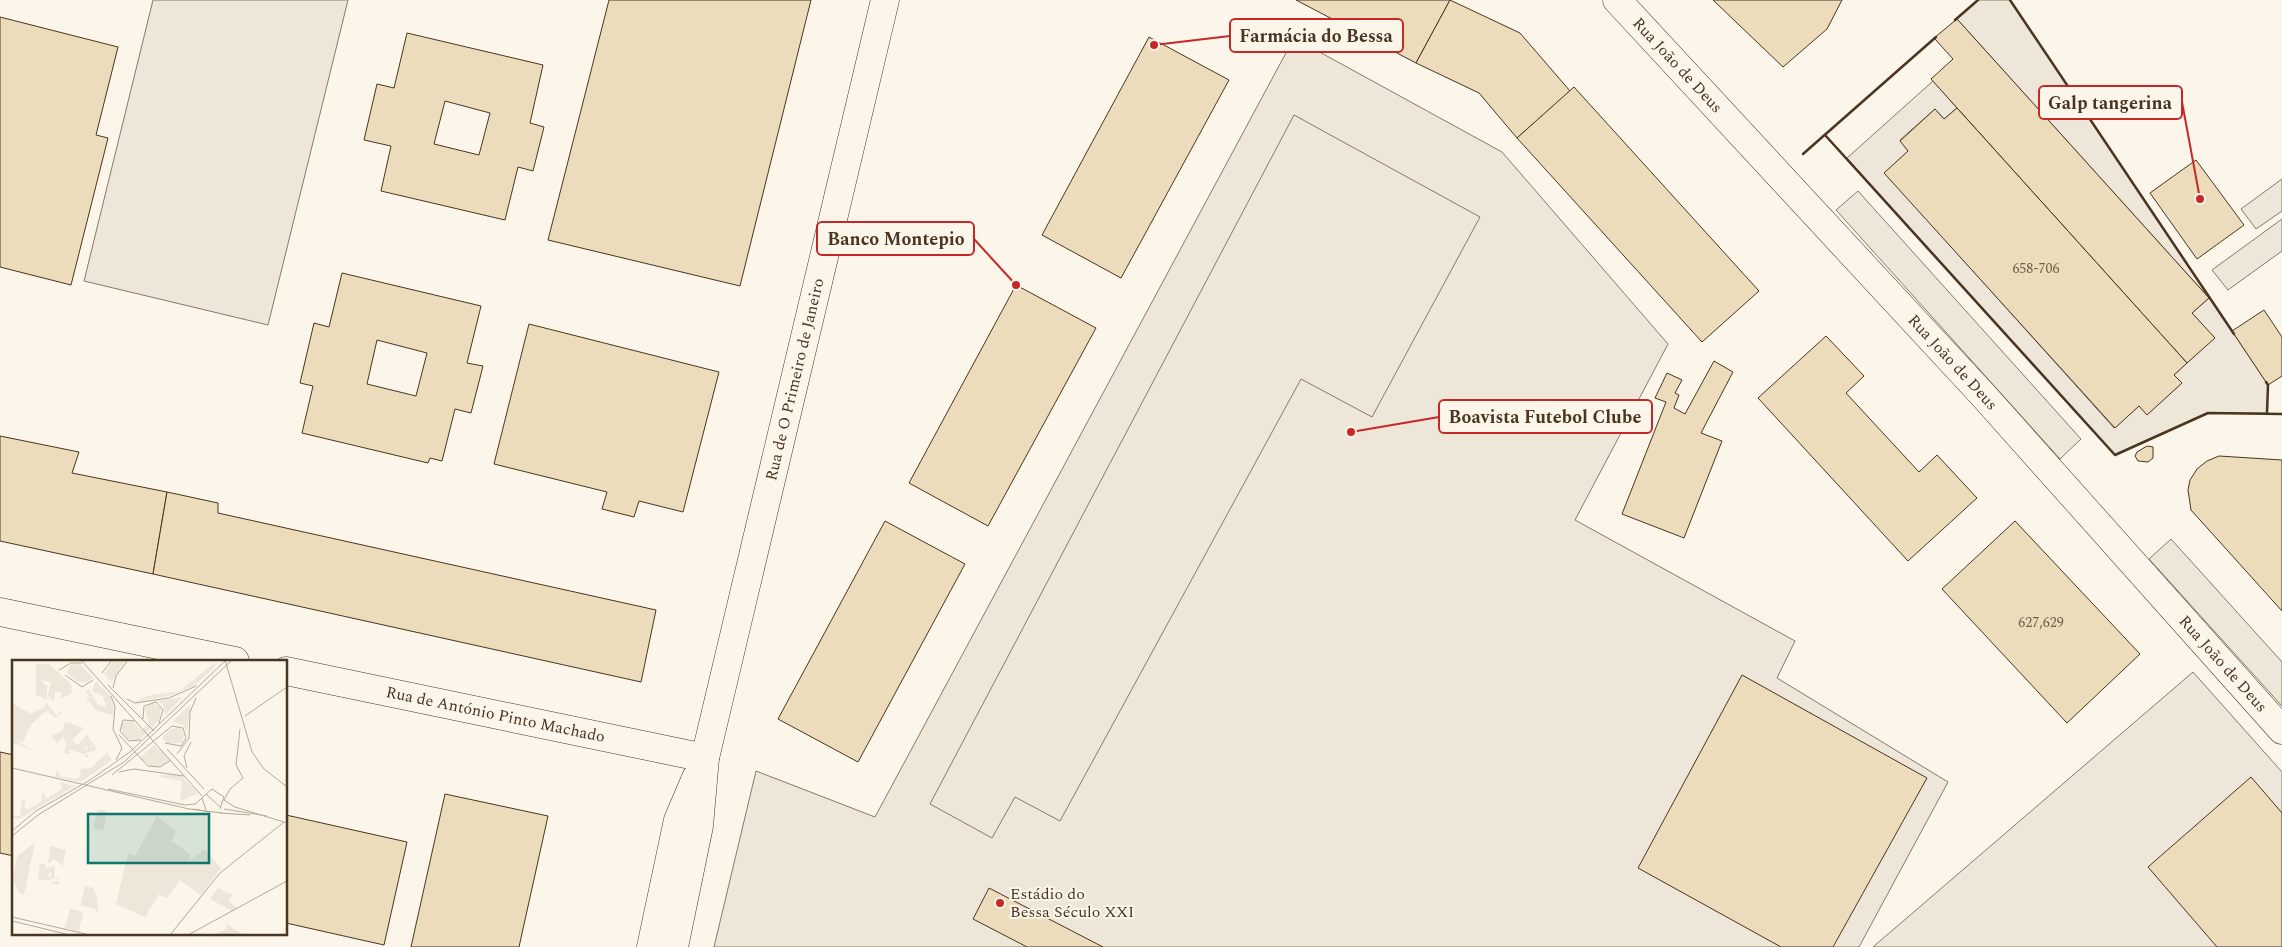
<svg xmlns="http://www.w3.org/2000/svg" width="2282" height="947" viewBox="0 0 2282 947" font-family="Spectral,serif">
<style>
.green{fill:#ede6d9;stroke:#887966}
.parking{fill:#ede7d9;stroke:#887966}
.building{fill:#ecdcbc;stroke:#4a3520;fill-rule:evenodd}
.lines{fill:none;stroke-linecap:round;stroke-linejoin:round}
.minor-casing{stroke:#4a3520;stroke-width:29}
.minor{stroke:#fbf6e9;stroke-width:28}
.wall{stroke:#4a3520;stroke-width:2.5}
.poi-dot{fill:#c62828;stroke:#fbf6e9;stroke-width:2}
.labels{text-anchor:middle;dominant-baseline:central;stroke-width:4;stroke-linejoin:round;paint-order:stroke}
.number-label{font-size:14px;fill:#725f47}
.street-label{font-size:16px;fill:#4a3520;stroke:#fbf6e9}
.poi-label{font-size:16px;fill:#4a3520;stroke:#fbf6e9;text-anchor:start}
.inset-road{fill:none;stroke:#b4a999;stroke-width:1}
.view{fill:#0f766e;fill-opacity:0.15;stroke:#0f766e;stroke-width:2.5}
.inset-edge{fill:none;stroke:#4a3520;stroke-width:2.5}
.leader{fill:none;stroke:#c62828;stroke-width:2}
.callout-dot{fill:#c62828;stroke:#fbf6e9;stroke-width:2}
.callout{fill:#fbf6e9;stroke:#c62828;stroke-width:2}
.callout-label{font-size:18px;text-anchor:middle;font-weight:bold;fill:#4a3520}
</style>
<rect width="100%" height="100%" fill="#fbf6e9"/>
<g class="green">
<path d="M 153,0 L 348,0 L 268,325 L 84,281 Z"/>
<path d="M 1978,0 L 2010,0 L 2268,385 L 2267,413 L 2208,413 L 2115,455 L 1847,158 L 1933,81 L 1957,108 L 1944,119 L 1935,109 L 1900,140 L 1908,151 L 1885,173 L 2114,428 L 2139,406 L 2147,414 L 2181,384 L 2174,375 L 2214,338 L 2192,313 L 2209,298 L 1957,19 Z"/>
<path d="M 1294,38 L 1502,152 L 1668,344 L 1575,520 L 1795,641 L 1777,678 L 1948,782 L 1859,947 L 714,947 L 756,771 L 875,817 Z"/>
<path d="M 2193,672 L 2282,772 L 2282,947 L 1873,947 Z"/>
</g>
<g class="parking">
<path d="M 1294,115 L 1480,217 L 1372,417 L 1301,379 L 1060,821 L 1015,797 L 992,838 L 930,804 Z"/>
<path d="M 2282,179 L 2282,211 L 2256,229 L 2241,209 Z"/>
<path d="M 1858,191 L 2081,439 L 2060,459 L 1836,210 Z"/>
<path d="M 2282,219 L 2282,251 L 2228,290 L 2212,270 Z"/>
<path d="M 2171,539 L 2282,662 L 2282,706 L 2149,559 Z"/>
</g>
<g class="building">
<path d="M 609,0 L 811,0 L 740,286 L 548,240 Z"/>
<path d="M 1296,0 L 1450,0 L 1416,63 Z"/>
<path d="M 1450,0 L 1520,33 L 1570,91 L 1517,138 L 1479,93 L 1416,63 Z"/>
<path d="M 1713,0 L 1842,0 L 1827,29 L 1783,67 Z"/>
<path d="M 0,17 L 118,47 L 96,135 L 108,138 L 71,285 L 0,267 Z"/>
<path d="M 1957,19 L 2209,298 L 2192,313 L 2215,338 L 2187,363 L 1931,79 L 1953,59 L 1934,38 Z"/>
<path d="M 407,33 L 543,65 L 530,123 L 544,127 L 533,171 L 518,167 L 505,220 L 381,191 L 391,146 L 364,140 L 377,84 L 394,88 ZM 445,101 L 490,113 L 479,155 L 434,144 Z"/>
<path d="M 1149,37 L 1229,80 L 1121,278 L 1042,235 Z"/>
<path d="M 1574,87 L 1759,291 L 1702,342 L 1517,138 Z"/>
<path d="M 1957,108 L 2187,363 L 2174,375 L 2182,383 L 2147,415 L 2139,406 L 2115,428 L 1884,173 L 1908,151 L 1900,141 L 1935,109 L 1944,119 Z"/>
<path d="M 2196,160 L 2244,225 L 2197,259 L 2150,193 Z"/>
<path d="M 342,273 L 481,306 L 467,363 L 483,366 L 471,413 L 455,409 L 442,461 L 430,458 L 428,463 L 302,433 L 313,386 L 300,383 L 314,323 L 329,327 ZM 377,340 L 427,353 L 416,396 L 367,384 Z"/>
<path d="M 1016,285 L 1096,328 L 988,526 L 909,483 Z"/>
<path d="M 2264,310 L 2282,337 L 2282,376 L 2268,385 L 2232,331 Z"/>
<path d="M 529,324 L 719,372 L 683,512 L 639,501 L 634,517 L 602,509 L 607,492 L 494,464 Z"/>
<path d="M 1826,336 L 1864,376 L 1846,393 L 1919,472 L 1937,455 L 1977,498 L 1908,561 L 1758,398 Z"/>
<path d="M 1714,361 L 1733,372 L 1701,433 L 1722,441 L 1684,538 L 1622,514 L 1666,402 L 1655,398 L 1667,373 L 1682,380 L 1675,393 L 1679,395 L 1674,408 L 1685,414 Z"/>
<path d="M 0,436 L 79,452 L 72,473 L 167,492 L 153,574 L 0,541 Z"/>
<path d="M 2147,446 L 2153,447 L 2153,458 L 2148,462 L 2138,461 L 2135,456 L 2137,452 Z"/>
<path d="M 2219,456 L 2282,460 L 2282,611 L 2191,510 L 2188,490 L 2190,480 L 2197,469 L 2207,461 Z"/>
<path d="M 167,492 L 218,503 L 218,513 L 656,610 L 641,682 L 153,574 Z"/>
<path d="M 885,521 L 965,564 L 858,762 L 778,719 Z"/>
<path d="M 2015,521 L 2140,654 L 2067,723 L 1942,589 Z"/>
<path d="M 1742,675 L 1927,778 L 1833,947 L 1781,947 L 1638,868 Z"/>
<path d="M 0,752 L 14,755 L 14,856 L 0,853 Z"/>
<path d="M 2251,777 L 2282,813 L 2282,947 L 2217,947 L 2148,867 Z"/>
<path d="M 445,794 L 548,816 L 519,947 L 411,947 Z"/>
<path d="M 286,815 L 407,842 L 384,945 L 286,923 Z"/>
<path d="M 989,888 L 1103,947 L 1027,947 L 973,919 Z"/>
</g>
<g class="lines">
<g class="minor-casing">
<g id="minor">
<path id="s1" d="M 1617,0 L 1983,395 L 2282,730"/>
<path d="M 0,612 L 235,661"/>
<path id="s2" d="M 286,671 L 705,758"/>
<path d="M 651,947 L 678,820 L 696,778"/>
<path id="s3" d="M 674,947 L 699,826 L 705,758 L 885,0"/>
</g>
</g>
<use href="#minor" class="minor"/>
<g class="wall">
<path d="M 2010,0 L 2234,334"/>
<path d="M 1955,20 L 1978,0"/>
<path d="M 1825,135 L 2115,455 L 2208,413 L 2282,414"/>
<path d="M 1803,154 L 1936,37"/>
<path d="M 2266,382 L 2268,385 L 2267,413"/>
</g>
</g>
<circle class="poi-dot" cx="1000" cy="903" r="5"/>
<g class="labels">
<g class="number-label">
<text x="2036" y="268">658-706</text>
<text x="2041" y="622">627,629</text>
</g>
<g class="street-label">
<text stroke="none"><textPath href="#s1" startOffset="89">Rua João de Deus</textPath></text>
<text stroke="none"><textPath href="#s1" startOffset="494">Rua João de Deus</textPath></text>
<text stroke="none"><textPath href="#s3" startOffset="581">Rua de O Primeiro de Janeiro</textPath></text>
<text stroke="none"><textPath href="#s1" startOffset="899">Rua João de Deus</textPath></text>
<text stroke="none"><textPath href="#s2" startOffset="214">Rua de António Pinto Machado</textPath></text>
</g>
<g class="poi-label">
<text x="1010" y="894">Estádio do<tspan x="1010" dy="18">Bessa Século XXI</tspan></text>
</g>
</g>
<g transform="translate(12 660)">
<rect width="275" height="275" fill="#fbf6e9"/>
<path d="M 102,0 L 114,0 L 99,22 L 92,14 ZM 202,3 L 204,6 L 183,25 L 161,35 L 123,42 L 134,36 L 168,31 ZM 24,4 L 37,4 L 59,24 L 60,33 L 49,39 L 49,32 L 43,32 L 42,41 L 36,36 L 39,22 L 28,20 L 35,26 L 35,39 L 40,42 L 24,35 ZM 68,4 L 81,18 L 73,23 L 66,22 L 55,13 L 58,5 ZM 84,21 L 99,37 L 102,55 L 85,51 L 74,38 L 78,37 L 73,32 L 77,30 L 86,45 L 95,47 L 90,35 L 80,31 ZM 171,37 L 153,55 L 151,44 L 146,41 ZM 34,42 L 45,56 L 48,51 L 49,54 L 43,58 L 36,51 L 31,53 L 18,66 L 11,82 L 5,80 L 19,90 L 0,82 L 0,43 L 19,54 L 32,47 ZM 140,43 L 149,48 L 147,60 L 127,80 L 119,81 L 110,72 L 110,63 L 120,61 L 129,70 L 137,63 L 133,48 ZM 178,45 L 178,46 L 175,72 L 170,64 L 160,62 ZM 53,62 L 72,68 L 60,80 L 65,85 L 75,75 L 85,89 L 75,93 L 76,88 L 80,88 L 80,85 L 78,88 L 69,86 L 75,89 L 74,95 L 78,95 L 74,98 L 72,94 L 56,89 L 58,94 L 52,93 L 55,84 L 51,77 L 41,87 L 45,82 L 39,76 L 51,70 ZM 167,67 L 173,75 L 169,83 L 155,83 L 150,78 L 159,69 ZM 142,85 L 158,99 L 153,104 L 141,107 L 128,98 ZM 95,93 L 100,100 L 69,122 L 43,117 L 45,109 L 48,116 L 63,119 L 68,117 L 69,109 L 79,108 ZM 163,114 L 168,115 L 186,133 L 168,141 L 170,121 L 144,116 ZM 48,122 L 63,126 L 7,159 L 0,157 L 0,149 L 1,156 L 8,156 L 10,141 L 14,138 L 12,148 L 17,149 L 29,142 L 31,131 L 34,139 L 50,129 ZM 86,149 L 95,151 L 91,171 L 81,168 ZM 145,156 L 164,172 L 160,181 L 179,195 L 175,203 L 192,189 L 209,208 L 189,235 L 168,220 L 155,238 L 147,234 L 133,257 L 104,244 L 116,194 L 123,196 ZM 23,182 L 12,234 L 7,233 L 1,220 L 5,197 ZM 39,186 L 54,190 L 51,206 L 42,199 L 36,204 ZM 28,203 L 34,205 L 34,209 L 43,206 L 42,218 L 47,219 L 48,216 L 47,220 L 39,218 L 39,212 L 36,214 L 41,222 L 47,221 L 46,225 L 41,224 L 39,220 L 26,220 ZM 73,226 L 81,228 L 85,236 L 86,255 L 83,249 L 69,245 ZM 206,228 L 221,235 L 216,241 L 225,248 L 220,251 L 198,239 ZM 58,249 L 71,252 L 67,271 L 53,268 ZM 216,259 L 216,265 L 231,275 L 203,275 L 214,269 Z" fill="#ede6d9"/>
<path class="inset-road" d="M 69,0 L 190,136M 213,0 L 240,92 L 252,109 L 275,127M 47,10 L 59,3 L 70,3M 90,13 L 100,0M 53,15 L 70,27 L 81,20M 96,25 L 142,71M 101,28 L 104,16 L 116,0M 99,36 L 103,47 L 101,69 L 110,88 L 104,100M 115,39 L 123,43 L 157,38 L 184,26M 233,56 L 275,27M 131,59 L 132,46 L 144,42 L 151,50 L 147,63M 123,61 L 111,60 L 108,71 L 117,81 L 129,80M 107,75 L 136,106 L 148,107 L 159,100M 155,89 L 192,129M 165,94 L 177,78 L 178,52 L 184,38M 0,108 L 177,149 L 210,153M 175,108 L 172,96 L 179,82M 107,112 L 122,109 L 172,116M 100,115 L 160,66 L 171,68 L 174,78 L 169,86 L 153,83M 96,129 L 173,145 L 183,144 L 190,138M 194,134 L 208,147M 212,140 L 218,129 L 231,118 L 224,105 L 228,69M 212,140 L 223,147 L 275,163M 181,149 L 198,152M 212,149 L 255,156M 194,150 L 190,138 L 200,129 L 212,137 L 208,149M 208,153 L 238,155M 0,171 L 24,151 L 78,120 L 118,92 L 214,0M 0,176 L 26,155 L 112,102 L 220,0M 0,257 L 78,275M 0,261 L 58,275M 158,275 L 208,213 L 272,162M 176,275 L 275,221"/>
<path class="view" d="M 76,154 L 197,154 L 197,203 L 76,203 Z"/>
<rect width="275" height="275" class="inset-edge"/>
</g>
<path class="leader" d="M1154 45L1230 36M2200 199L2182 102M1016 285L974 239M1351 432L1439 417"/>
<g class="callout-dot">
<circle cx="1154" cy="45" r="5"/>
<circle cx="2200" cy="199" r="5"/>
<circle cx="1016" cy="285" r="5"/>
<circle cx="1351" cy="432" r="5"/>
</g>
<g class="callout">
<rect x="1230" y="19" width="173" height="33" rx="5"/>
<rect x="2039" y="86" width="143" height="33" rx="5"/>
<rect x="817" y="222" width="157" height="33" rx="5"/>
<rect x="1439" y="400" width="213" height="33" rx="5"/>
</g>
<g class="callout-label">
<text x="1316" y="42">Farmácia do Bessa</text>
<text x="2110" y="109">Galp tangerina</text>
<text x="896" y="245">Banco Montepio</text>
<text x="1545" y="423">Boavista Futebol Clube</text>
</g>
</svg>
